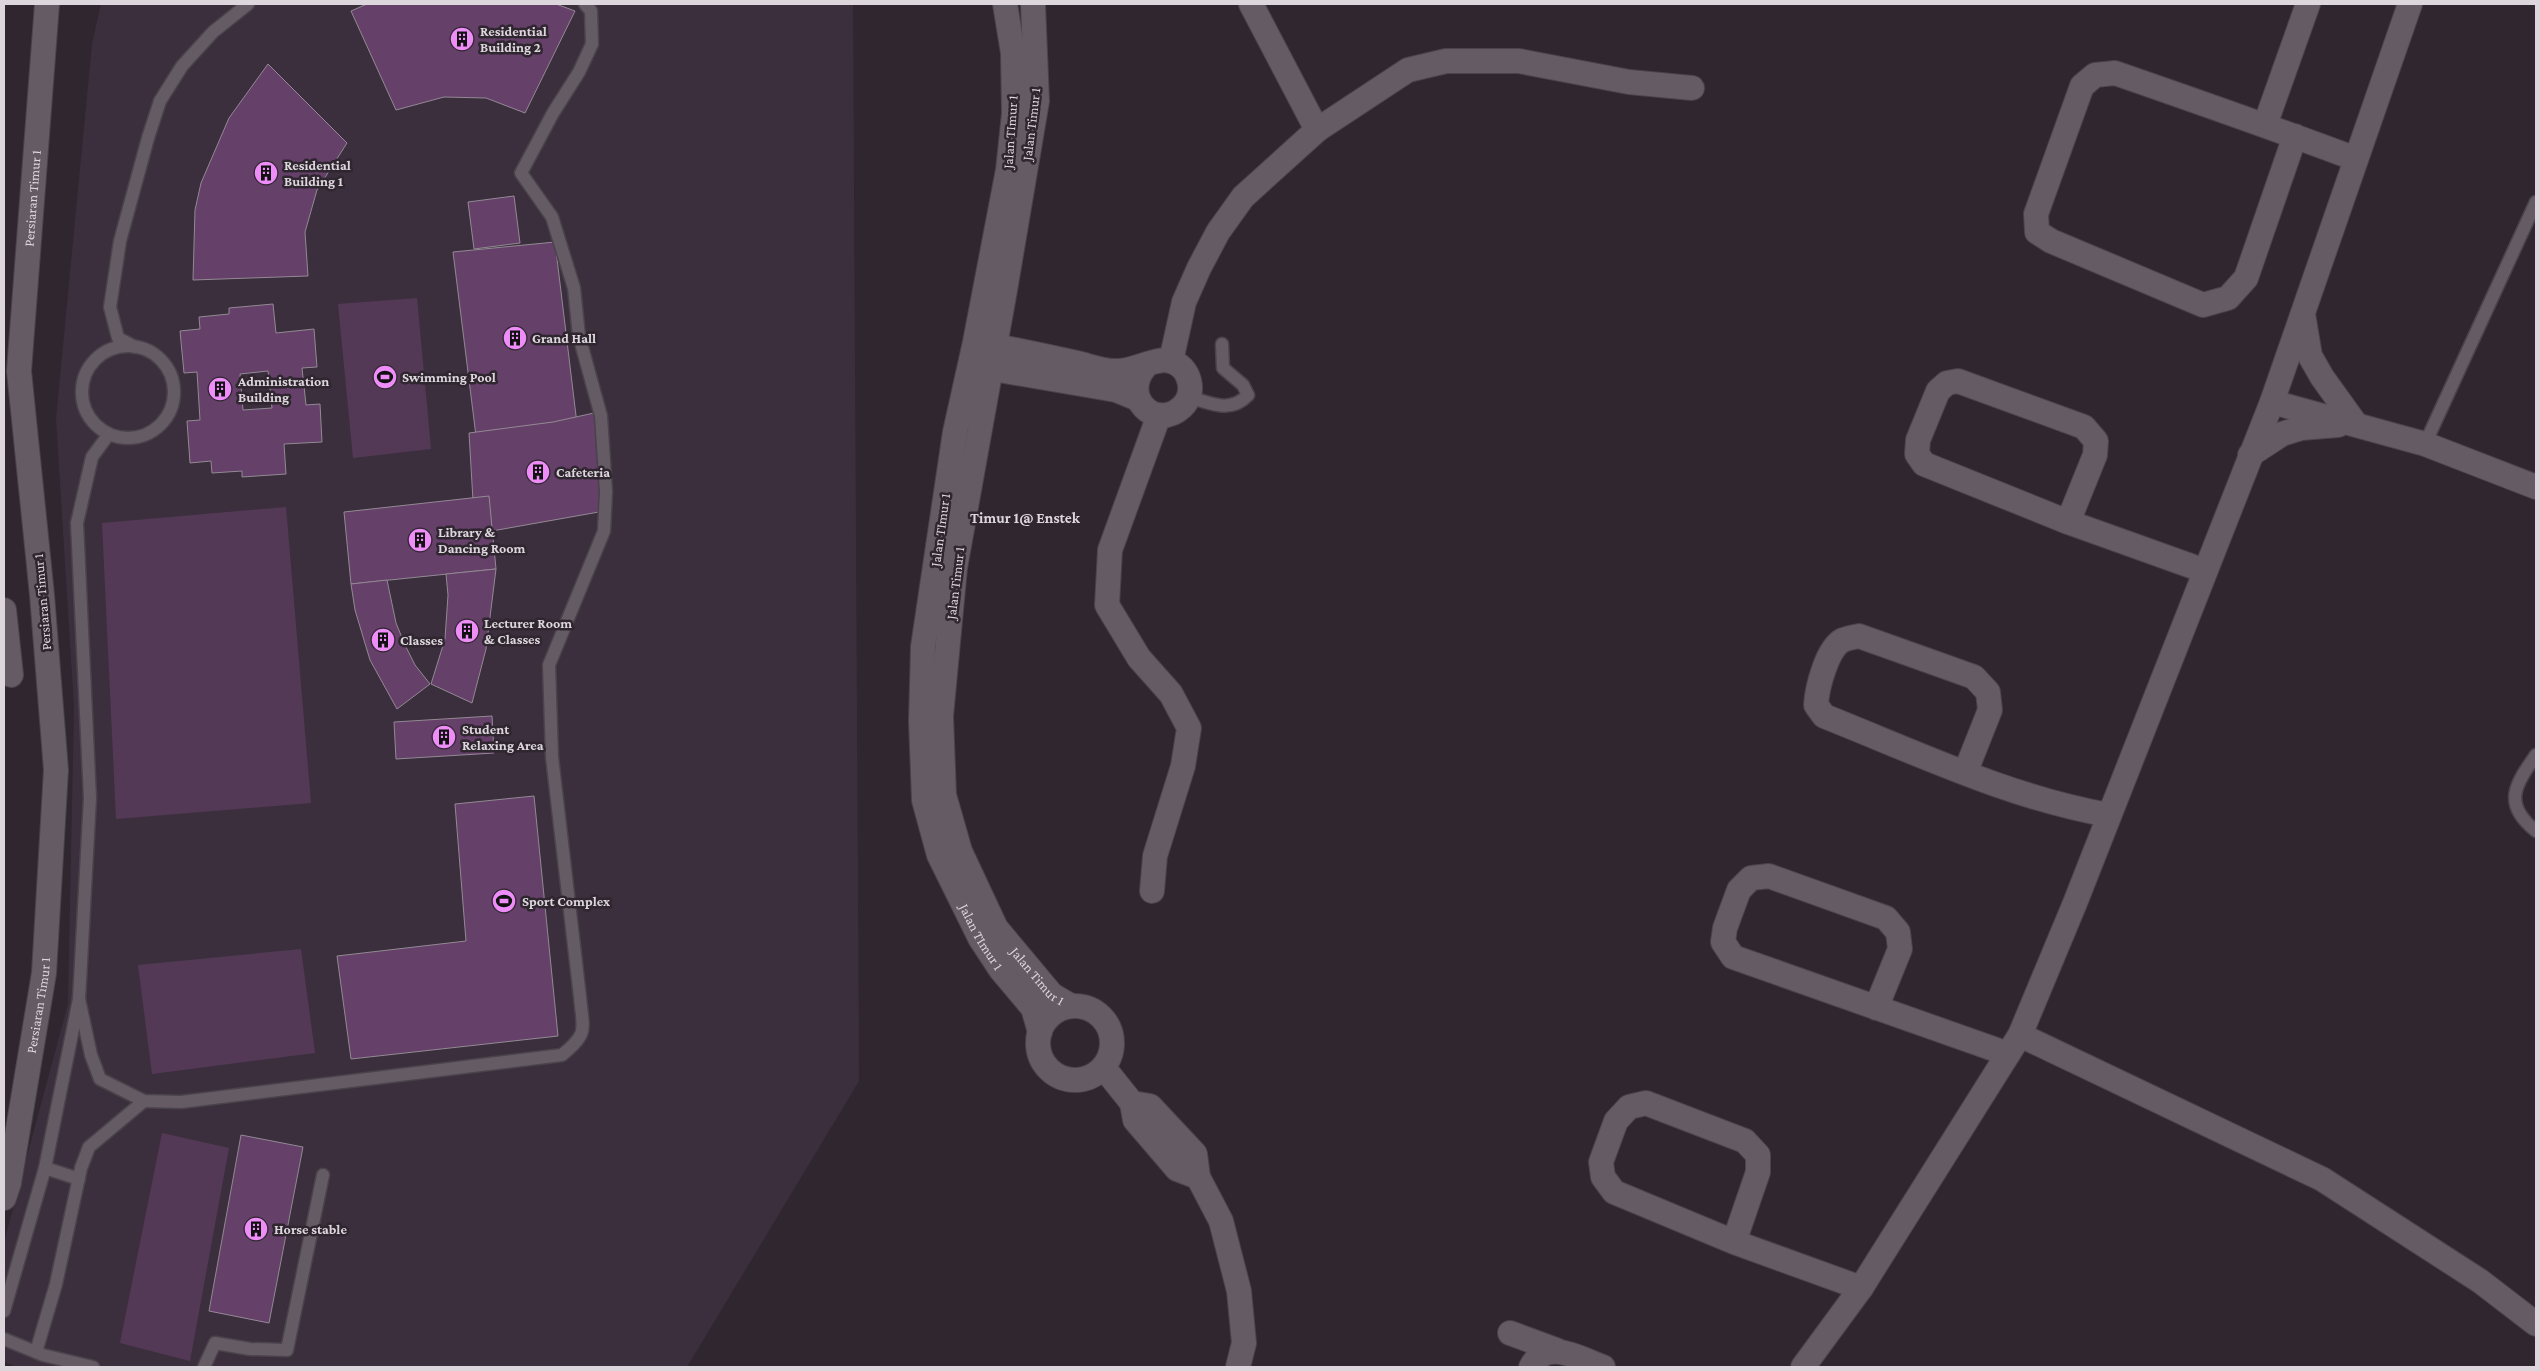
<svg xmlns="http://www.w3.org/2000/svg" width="2540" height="1371" viewBox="0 0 2540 1371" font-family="'Crimson Pro',serif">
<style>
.built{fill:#3b2f3d}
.green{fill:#543956}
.building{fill:#654069;stroke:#938994;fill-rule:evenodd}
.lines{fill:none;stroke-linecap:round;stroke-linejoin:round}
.service-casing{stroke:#4a434b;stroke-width:15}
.minor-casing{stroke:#4a434b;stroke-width:26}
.service{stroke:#645b65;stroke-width:12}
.minor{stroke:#645b65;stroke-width:24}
.labels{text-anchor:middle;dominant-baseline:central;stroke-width:5;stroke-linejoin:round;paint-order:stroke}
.poi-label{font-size:14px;font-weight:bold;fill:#ddd7dd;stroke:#2f2630;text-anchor:start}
.street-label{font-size:14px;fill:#ddd7dd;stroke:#2f2630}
.neighbourhood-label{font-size:15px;font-weight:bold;fill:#ddd7dd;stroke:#2f2630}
</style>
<rect width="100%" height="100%" fill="#2f2630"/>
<path class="built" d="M 101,4 L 853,4 L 859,1081 L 687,1367 L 17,1367 L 4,1362 L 4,1242 L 68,1004 L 74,706 L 56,419 L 92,44 Z"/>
<g class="green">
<path d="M 417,298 L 431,449 L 353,458 L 338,304 Z"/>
<path d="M 286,507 L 311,803 L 116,819 L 102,523 Z"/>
<path d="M 301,949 L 315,1053 L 152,1074 L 138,965 Z"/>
<path d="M 162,1133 L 229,1148 L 190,1361 L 120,1343 Z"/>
</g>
<g class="building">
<path d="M 367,4 L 556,4 L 575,11 L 525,113 L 486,98 L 444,97 L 396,110 L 351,11 Z"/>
<path d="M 268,64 L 347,143 L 317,190 L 305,232 L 308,276 L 193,280 L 195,210 L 201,183 L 229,118 Z"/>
<path d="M 514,196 L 520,243 L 474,249 L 468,202 Z"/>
<path d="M 555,242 L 577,424 L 476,436 L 453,252 Z"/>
<path d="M 273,304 L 276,333 L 314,329 L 317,367 L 302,368 L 306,405 L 320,404 L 322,442 L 284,444 L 286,474 L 242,477 L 242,471 L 212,473 L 211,461 L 190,463 L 187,421 L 200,420 L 197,372 L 184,373 L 180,331 L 200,329 L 199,317 L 229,314 L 229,308 ZM 268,371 L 272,408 L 243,410 L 240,374 Z"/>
<path d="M 594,413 L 610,510 L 475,534 L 469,433 L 553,422 Z"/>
<path d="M 489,496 L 496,569 L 351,584 L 344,512 Z"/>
<path d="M 496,569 L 486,649 L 472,703 L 431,684 L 445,639 L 448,595 L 446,574 Z"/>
<path d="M 387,580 L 396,623 L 405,645 L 415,665 L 430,684 L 397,709 L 370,660 L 355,610 L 351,584 Z"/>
<path d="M 492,716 L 494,753 L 396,759 L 394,722 Z"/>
<path d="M 534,796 L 558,1036 L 351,1059 L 337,956 L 466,941 L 455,804 Z"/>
<path d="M 241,1135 L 303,1147 L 269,1323 L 209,1311 Z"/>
</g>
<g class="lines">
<g class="service-casing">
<g id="service">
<circle cx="128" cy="392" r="46"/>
<path d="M 135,347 L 118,338 L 110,307 L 120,241 L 148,138 L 160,101 L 182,66 L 213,32 L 248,4"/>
<path d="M 1189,397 C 1210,403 1230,414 1248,395 L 1243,385 L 1223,368 L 1222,344"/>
<path d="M 2425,444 L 2536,202"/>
<path d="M 2536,755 C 2515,785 2502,804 2536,831"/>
<path d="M 79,999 L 91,1055 L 100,1079 L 144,1101 L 181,1102 L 562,1055 C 589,1033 583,1030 580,997 L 552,757 L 549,665 L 604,531 L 606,492 L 601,416 L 579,336 L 574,288 L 552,217 L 521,173 L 553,113 L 579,72 L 592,44 L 591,11 L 585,4"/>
<path d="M 45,1168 L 79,1179"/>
<path d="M 4,1311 L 45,1168 L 79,999 L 90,798 L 77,523 L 92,457 L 109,434"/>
<path d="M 4,1339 L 43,1355 L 93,1367"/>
<path d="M 36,1352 L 56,1284 L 81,1168 L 89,1147 L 144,1101"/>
<path d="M 204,1367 L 215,1343 L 250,1349 L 287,1350 L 323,1175"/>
</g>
</g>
<g class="minor-casing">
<g id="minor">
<path id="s1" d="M 1005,4 L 1013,53 L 1014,114 L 1008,170 L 975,342 L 955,432 L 923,647 L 921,721 L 924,800 L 939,855 L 980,938 L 1001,970 L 1033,1008 L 1040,1032"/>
<path id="s2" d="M 1033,4 L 1037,101 L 1005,290 L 955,568 L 941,716 L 944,795 L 960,851 L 996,928 L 1052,995 L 1071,1006"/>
<path d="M 1251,4 L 1317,130"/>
<path d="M 2265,125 L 2308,4"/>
<path d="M 2295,136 L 2246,278 L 2228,298 L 2203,305 L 2051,241 L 2037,232 L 2036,214 L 2082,86 L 2095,75 L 2115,73 C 2196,101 2276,129 2356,159"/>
<path d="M 2303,314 L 2310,356 L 2322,377 L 2355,423"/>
<path d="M 980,343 C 1012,349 1045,356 1077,363 C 1090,366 1105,372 1118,371 C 1135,371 1156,357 1170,361 C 1190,366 1197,393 1182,407 C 1155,432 1120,396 1145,367"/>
<path d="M 1171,361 L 1184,302 L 1199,268 L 1218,232 L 1243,197 L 1317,130 L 1408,70 L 1446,61 L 1519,61 L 1629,82 L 1692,88"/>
<path d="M 976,366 L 1116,390 L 1138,399"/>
<path d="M 2272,402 L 2425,444 L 2536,487"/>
<path d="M 2250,455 L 2282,434 L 2301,428 L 2338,425"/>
<path d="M 2068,522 L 2095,455 L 2096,441 L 2084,427 L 1958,381 L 1947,383 L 1938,391 L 1918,440 L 1917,454 L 1924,464 L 2068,522 L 2205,571"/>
<path d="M 4,610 L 11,675"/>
<path d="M 1965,773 L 1990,710 L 1988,692 L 1974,677 L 1859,636 C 1854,637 1848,638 1843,640 C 1827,648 1817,688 1816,705 L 1824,716 C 1917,753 2011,798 2109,815"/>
<path d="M 1152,891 L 1155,856 L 1183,766 L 1189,728 L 1171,694 L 1139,658 L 1107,605 L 1110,550 L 1159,415"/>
<circle cx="1075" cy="1043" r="37"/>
<path d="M 1876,1008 L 1900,949 L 1898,932 L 1886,918 L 1769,876 L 1751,878 L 1739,890 L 1725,928 L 1723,942 L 1733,957 L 2008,1054"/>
<path d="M 2020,1035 L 2322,1179 L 2480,1281 L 2536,1324"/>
<path d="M 1104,1068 L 1132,1103 L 1135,1120 L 1177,1169 L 1198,1177"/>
<path d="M 1132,1103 L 1150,1106 L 1195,1154 L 1198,1177 L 1221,1221 L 1239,1291 L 1244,1343 L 1238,1367"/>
<path id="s3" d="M 4,1198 L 9,1183 L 44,973 L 56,770 L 42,595 L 19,371 L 47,4"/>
<path d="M 1734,1242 L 1758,1172 L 1758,1155 L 1745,1141 L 1646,1103 L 1629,1107 L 1616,1121 L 1601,1162 L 1603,1177 L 1614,1192 L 1734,1242 L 1861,1288"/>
<path d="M 1510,1333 L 1556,1350"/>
<path d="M 1531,1367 C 1547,1337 1580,1359 1603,1367"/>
<path d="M 1803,1367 L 1861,1288 L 2020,1035 L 2075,903 L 2272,402 L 2410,4"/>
</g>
</g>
<use href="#service" class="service"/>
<use href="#minor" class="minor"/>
</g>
<defs>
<g id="building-disc" transform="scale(1.25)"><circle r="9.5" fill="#ee8cf8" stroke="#2f2630"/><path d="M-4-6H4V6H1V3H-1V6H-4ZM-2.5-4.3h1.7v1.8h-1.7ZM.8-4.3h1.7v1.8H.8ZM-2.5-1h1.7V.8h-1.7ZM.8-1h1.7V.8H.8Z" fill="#111"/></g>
<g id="stadium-disc" transform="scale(1.25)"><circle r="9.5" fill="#ee8cf8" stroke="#2f2630"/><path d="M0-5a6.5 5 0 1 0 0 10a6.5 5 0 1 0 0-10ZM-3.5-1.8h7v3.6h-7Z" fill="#111"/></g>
</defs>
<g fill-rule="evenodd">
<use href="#building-disc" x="462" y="39"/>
<use href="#building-disc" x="266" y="173"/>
<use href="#building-disc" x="515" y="338"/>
<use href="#stadium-disc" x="385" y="377"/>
<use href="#building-disc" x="220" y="389"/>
<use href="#building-disc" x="538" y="472"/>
<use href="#building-disc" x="420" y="540"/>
<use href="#building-disc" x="467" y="631"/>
<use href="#building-disc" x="383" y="640"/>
<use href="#building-disc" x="444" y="737"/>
<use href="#stadium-disc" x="504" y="901"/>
<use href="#building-disc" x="256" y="1229"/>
</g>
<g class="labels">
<g class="poi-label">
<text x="480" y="31">Residential<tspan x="480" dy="16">Building 2</tspan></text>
<text x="284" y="165">Residential<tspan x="284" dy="16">Building 1</tspan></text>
<text x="532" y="338">Grand Hall</text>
<text x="402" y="377">Swimming Pool</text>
<text x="238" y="381">Administration<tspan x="238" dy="16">Building</tspan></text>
<text x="556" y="472">Cafeteria</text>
<text x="438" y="532">Library &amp;<tspan x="438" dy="16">Dancing Room</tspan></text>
<text x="484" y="623">Lecturer Room<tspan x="484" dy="16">&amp; Classes</tspan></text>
<text x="400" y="640">Classes</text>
<text x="462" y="729">Student<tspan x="462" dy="16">Relaxing Area</tspan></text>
<text x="522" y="901">Sport Complex</text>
<text x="274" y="1229">Horse stable</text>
</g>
<g class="street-label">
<text transform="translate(1031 124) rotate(-83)">Jalan Timur 1</text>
<text transform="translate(1010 132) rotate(-86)">Jalan TImur 1</text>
<text stroke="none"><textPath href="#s3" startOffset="1006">Persiaran Timur 1</textPath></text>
<text transform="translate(940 530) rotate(-82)">Jalan TImur 1</text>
<text transform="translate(955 583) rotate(-83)">Jalan Timur 1</text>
<text transform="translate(42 602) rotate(-95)">Persiaran Timur 1</text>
<text stroke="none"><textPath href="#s1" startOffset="954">Jalan TImur 1</textPath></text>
<text stroke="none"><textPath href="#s2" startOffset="1006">Jalan Timur 1</textPath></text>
<text stroke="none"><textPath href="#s3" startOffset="196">Persiaran Timur 1</textPath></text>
</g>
<g class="neighbourhood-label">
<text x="1025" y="518">Timur 1@ Enstek</text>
</g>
</g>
<rect width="2540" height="1371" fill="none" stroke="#ddd7dd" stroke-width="10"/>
</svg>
